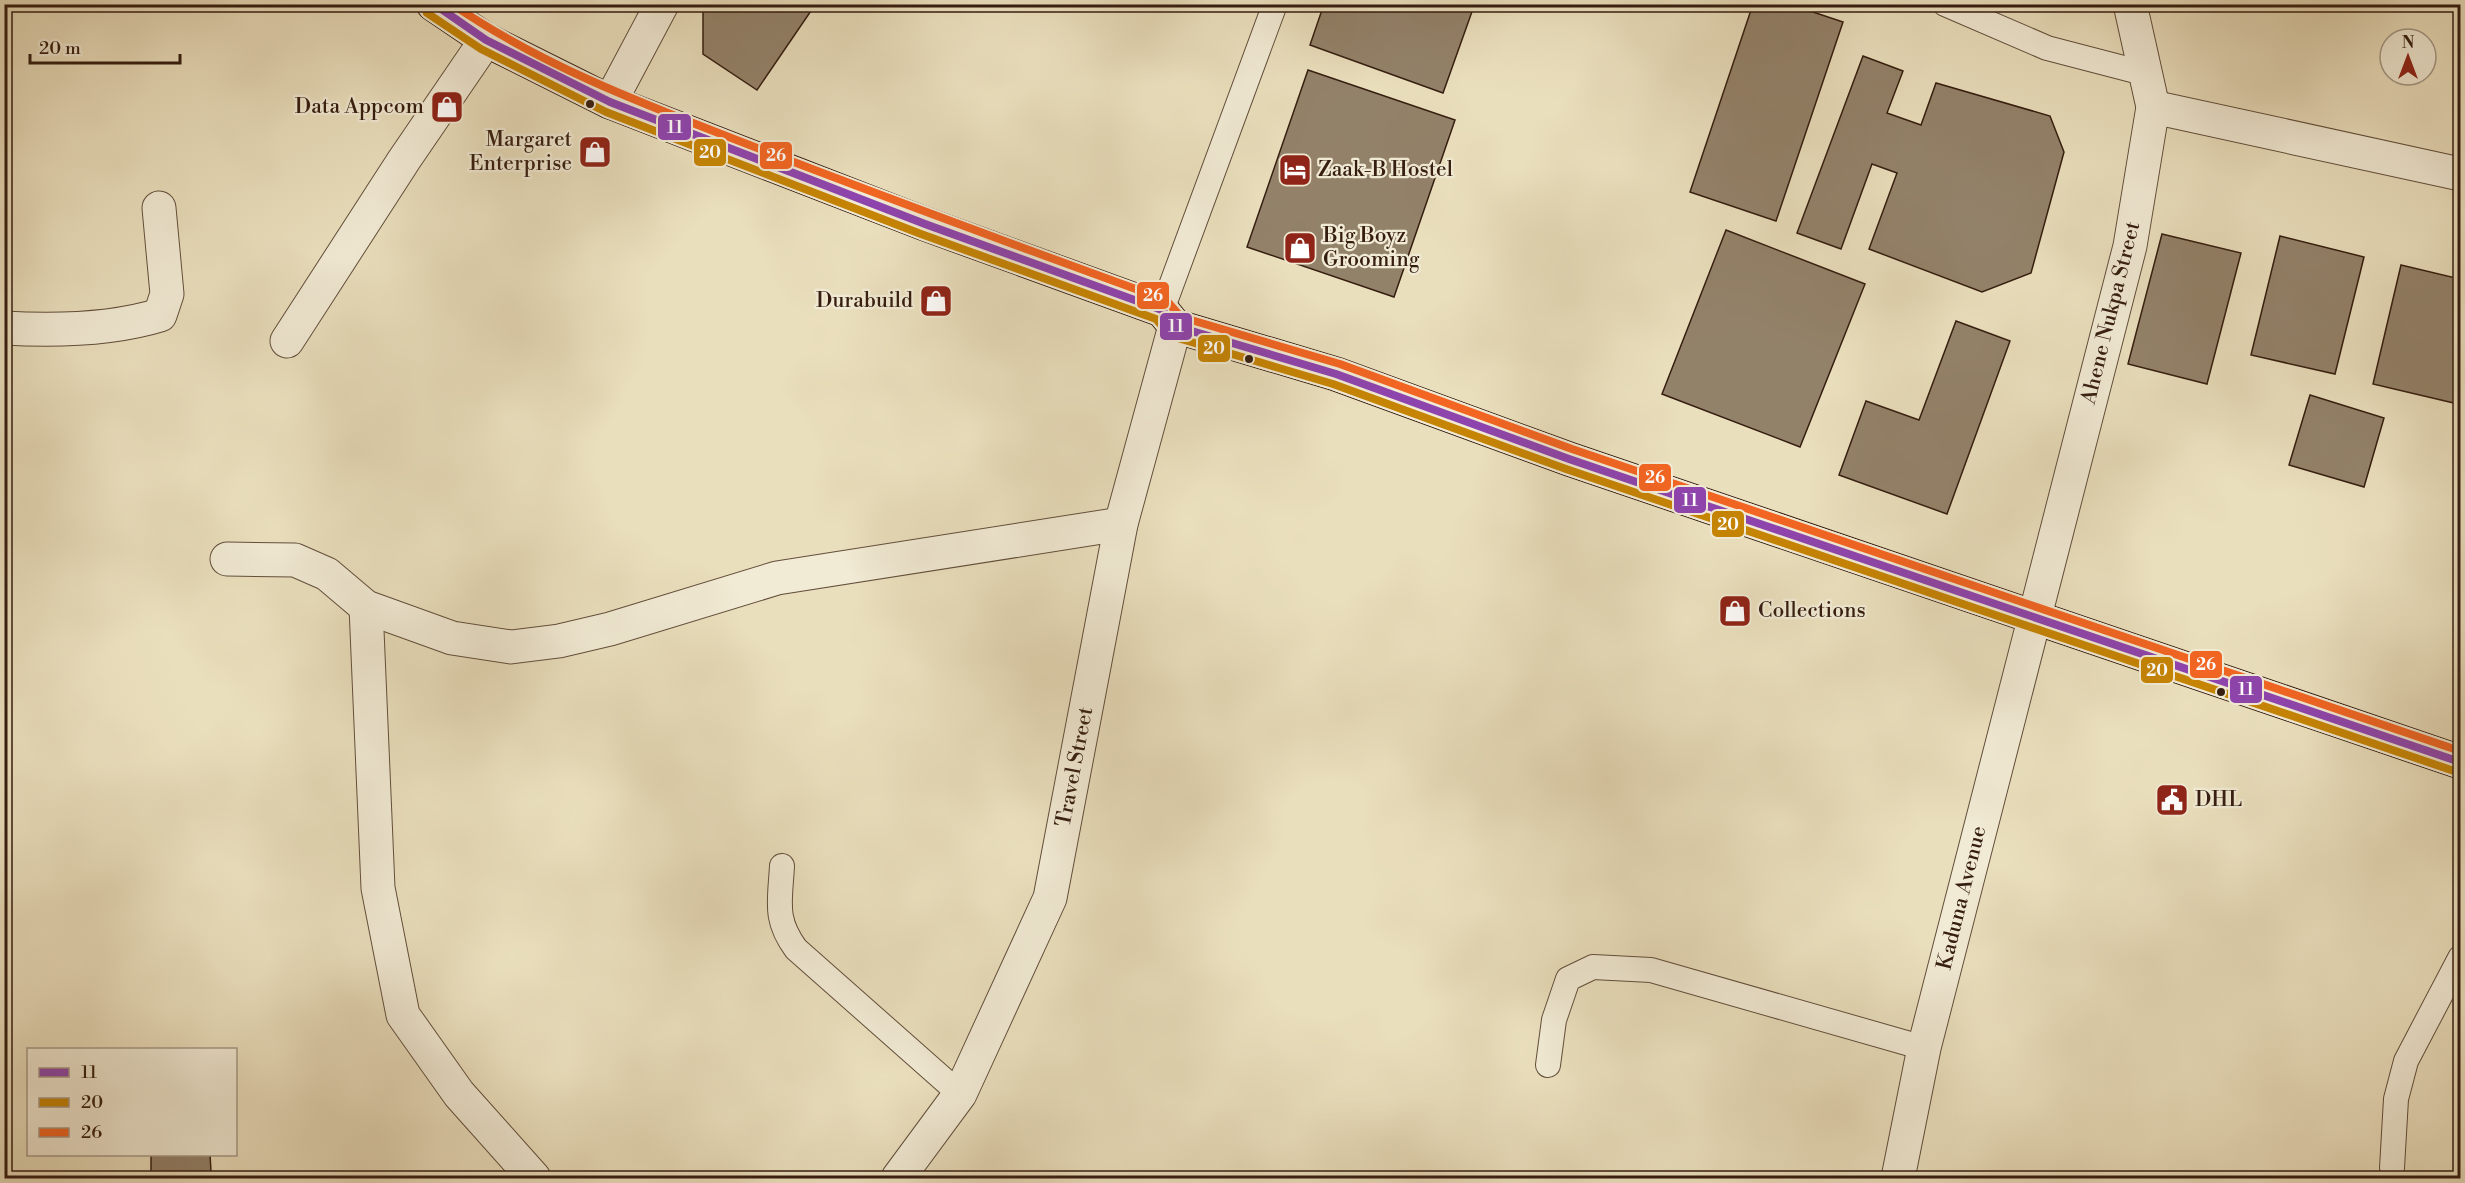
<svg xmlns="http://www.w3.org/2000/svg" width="2465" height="1183" viewBox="0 0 2465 1183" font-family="'Libre Bodoni',serif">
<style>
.building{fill:#93826a;stroke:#351d10;stroke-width:1.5}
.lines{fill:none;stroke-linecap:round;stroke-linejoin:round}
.lane-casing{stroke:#624e3b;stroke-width:26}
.street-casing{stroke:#624e3b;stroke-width:35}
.secondary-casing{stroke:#351d10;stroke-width:35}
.lane{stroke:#f1ead4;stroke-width:24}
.street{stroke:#f1ead4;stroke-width:33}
.secondary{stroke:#f1ead4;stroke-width:33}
.bus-1-casing{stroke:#f1ead4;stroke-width:12}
.bus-2-casing{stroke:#f1ead4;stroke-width:12}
.bus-3-casing{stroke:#f1ead4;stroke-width:12}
.bus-1{stroke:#8e44ad;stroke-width:8}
.bus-2{stroke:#c68404;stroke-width:8}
.bus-3{stroke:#f26522;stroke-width:8}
.bus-dot{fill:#351d10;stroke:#f1ead4;stroke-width:2}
.labels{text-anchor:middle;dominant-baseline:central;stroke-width:4.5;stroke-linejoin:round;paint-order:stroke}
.poi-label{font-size:21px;fill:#351d10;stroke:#f1ead4;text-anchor:start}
.street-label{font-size:21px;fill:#351d10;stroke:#f1ead4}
.line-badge{stroke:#f1ead4;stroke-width:2}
.badge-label{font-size:16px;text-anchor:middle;font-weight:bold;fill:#fff}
</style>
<rect width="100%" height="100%" fill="#eadfbd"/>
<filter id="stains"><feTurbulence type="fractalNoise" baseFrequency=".00333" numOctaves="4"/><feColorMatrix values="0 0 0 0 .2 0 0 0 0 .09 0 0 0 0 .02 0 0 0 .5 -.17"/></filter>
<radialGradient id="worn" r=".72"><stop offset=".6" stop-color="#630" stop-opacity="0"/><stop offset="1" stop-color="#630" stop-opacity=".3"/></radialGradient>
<g class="building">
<path d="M 703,4 L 813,4 L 815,5 L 757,90 L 703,54 Z"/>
<path d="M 1324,4 L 1469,4 L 1474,6 L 1443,93 L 1310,45 Z"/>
<path d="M 1753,4 L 1789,4 L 1843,22 L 1776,221 L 1690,192 Z"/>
<path d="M 1863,56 L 1903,71 L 1887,113 L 1921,125 L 1936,83 L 2050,116 L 2064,152 L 2031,273 L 1982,292 L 1869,249 L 1897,173 L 1872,164 L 1841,249 L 1797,233 Z"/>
<path d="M 1308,70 L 1455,120 L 1394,297 L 1247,247 Z"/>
<path d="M 1726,230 L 1865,284 L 1800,447 L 1662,394 Z"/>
<path d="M 2162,234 L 2241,253 L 2207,384 L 2128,364 Z"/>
<path d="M 2280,236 L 2364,257 L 2335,374 L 2251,355 Z"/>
<path d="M 2401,265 L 2460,279 L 2460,394 L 2458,404 L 2373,384 Z"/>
<path d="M 1956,321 L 2010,341 L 1947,514 L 1839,475 L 1866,401 L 1919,420 Z"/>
<path d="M 2310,395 L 2384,418 L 2364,487 L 2289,465 Z"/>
<path d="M 151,1154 L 210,1154 L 211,1172 L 151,1172 Z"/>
</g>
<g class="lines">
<g class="lane-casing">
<g id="lane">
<path d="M 1945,4 L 2047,48 L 2143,73"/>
<path d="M 1162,310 L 1275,4"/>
<path d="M 782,866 C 780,902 774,919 796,949 L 960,1094"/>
<path d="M 1548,1065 L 1554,1020 L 1568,979 L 1593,967 L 1651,970 L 1924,1048"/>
<path d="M 2392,1168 L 2396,1099 L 2406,1061 L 2460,958"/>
</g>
</g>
<g class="street-casing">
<g id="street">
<path d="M 610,102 L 662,4"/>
<path d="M 2153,107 L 2460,174"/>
<path d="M 4,328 C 56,331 111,330 160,315 L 167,294 L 159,208"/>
<path d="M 287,341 L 404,160 L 486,40"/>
<path d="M 227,559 L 295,560 L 327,574 L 366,607 L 452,638 L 511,647 L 559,641 L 610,629 L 777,578 L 1121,524"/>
<path d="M 366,607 L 378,888 L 403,1015 L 459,1094 L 534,1178"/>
<path d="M 898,1178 L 960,1094 L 1050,898 L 1121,524 L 1175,326"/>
<path d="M 1898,1178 L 1924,1048 L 2130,246 L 2153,107 L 2130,4"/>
</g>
</g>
<g class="secondary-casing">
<path id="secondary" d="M 433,4 L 486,40 L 610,102 L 925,224 L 1162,310 L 1175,326 L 1336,374 L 1569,459 L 2460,762"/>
</g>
<use href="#lane" class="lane"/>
<use href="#street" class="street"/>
<use href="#secondary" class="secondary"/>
<g class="bus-1-casing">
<path id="bus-1" d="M 434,4 L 486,40 L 610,102 L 925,224 L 1162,310 L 1175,326 L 1336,374 L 1569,459 L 2460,762"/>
</g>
<g class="bus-2-casing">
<path id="bus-2" d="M 427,13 L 481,49 L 606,112 L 921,234 L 1156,319 L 1171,336 L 1333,384 L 1566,469 L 2457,772"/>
</g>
<g class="bus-3-casing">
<path id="bus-3" d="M 452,4 C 548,70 657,109 765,151 C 898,202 1031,251 1166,300 L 1181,317 L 1340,364 L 1572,449 L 2460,751"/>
</g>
<use href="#bus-1" class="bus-1"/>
<use href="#bus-2" class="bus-2"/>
<use href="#bus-3" class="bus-3"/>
</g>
<defs>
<g id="shop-square" transform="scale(1.725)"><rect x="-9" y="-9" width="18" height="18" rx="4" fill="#8f2418" stroke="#f1ead4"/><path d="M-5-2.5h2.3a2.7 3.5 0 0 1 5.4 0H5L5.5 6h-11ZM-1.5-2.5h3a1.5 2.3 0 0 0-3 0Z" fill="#fff"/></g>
<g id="hotel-square" transform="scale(1.725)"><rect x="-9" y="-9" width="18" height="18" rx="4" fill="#8f2418" stroke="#f1ead4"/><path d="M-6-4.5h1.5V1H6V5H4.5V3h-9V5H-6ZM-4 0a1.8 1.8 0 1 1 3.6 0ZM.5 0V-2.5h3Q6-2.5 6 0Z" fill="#fff"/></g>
<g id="civic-square" transform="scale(1.725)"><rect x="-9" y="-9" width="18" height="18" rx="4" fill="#8f2418" stroke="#f1ead4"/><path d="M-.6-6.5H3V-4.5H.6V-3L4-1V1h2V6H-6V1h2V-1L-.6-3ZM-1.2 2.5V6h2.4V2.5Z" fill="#fff"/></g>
</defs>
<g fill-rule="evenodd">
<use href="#shop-square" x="447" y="107"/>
<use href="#shop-square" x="595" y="152"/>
<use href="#hotel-square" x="1295" y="170"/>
<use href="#shop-square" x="1300" y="248"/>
<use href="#shop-square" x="936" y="301"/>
<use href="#shop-square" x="1735" y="611"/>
<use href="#civic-square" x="2172" y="800"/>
</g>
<g class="bus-dot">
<circle cx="590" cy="104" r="5"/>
<circle cx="1249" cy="359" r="5"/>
<circle cx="2221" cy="692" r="5"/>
</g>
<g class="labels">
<g class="poi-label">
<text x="424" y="107" text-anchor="end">Data Appcom</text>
<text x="572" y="140" text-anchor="end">Margaret<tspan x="572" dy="24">Enterprise</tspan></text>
<text x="1318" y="170">Zaak-B Hostel</text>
<text x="1323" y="236">Big Boyz<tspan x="1323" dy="24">Grooming</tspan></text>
<text x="913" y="301" text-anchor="end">Durabuild</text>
<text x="1758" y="611">Collections</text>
<text x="2195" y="800">DHL</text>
</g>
<g class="street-label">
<text transform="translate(2111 313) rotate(-76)">Ahene Nukpa Street</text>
<text transform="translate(1075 767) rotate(-79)">Travel Street</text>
<text transform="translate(1962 898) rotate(-76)">Kaduna Avenue</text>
</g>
</g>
<g class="line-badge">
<rect x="657" y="113" width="35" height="28" rx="6" fill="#8e44ad"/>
<rect x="693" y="138" width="34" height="29" rx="6" fill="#c68404"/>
<rect x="759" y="141" width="34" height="29" rx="6" fill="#f26522"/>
<rect x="1136" y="281" width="34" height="29" rx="6" fill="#f26522"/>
<rect x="1159" y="312" width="34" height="29" rx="6" fill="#8e44ad"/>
<rect x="1197" y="334" width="34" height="29" rx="6" fill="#c68404"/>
<rect x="1638" y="463" width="34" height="29" rx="6" fill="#f26522"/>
<rect x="1673" y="486" width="34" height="28" rx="6" fill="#8e44ad"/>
<rect x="1711" y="510" width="34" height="28" rx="6" fill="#c68404"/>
<rect x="2189" y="650" width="34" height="29" rx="6" fill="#f26522"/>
<rect x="2140" y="656" width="34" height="28" rx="6" fill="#c68404"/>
<rect x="2229" y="675" width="34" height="29" rx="6" fill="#8e44ad"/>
</g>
<g class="badge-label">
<text x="675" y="133">11</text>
<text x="710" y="158">20</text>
<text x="776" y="161">26</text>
<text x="1153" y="301">26</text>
<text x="1176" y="332">11</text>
<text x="1214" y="354">20</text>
<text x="1655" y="483">26</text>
<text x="1690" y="506">11</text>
<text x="1728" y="530">20</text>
<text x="2206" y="670">26</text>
<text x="2157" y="676">20</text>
<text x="2246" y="695">11</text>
</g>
<rect width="2465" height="1183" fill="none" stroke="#eadfbd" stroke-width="24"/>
<rect x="6" y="6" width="2453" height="1171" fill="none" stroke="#351d10" stroke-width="3"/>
<rect x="12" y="12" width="2441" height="1159" fill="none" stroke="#351d10" stroke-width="1.5"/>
<rect x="27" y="1048" width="210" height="108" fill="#f1ead4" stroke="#a69886" stroke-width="1.5"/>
<rect x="39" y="1068" width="30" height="9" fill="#8e44ad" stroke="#a69886" stroke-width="1.5"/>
<text x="81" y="1078" font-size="18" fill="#351d10">11</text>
<rect x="39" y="1098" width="30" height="9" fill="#c68404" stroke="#a69886" stroke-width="1.5"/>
<text x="81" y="1108" font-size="18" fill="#351d10">20</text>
<rect x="39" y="1128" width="30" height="9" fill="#f26522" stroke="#a69886" stroke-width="1.5"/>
<text x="81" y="1138" font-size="18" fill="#351d10">26</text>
<g transform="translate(2408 57)"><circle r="28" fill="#f1ead4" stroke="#a69886" stroke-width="1.5"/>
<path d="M0-4.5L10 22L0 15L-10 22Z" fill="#8f2418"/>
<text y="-9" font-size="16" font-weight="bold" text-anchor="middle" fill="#351d10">N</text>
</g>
<path d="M30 54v9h150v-9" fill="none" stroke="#351d10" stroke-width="3"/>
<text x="39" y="54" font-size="18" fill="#351d10" stroke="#f1ead4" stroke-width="4.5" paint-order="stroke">20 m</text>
<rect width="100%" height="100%" filter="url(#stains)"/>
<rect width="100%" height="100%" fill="url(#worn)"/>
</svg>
